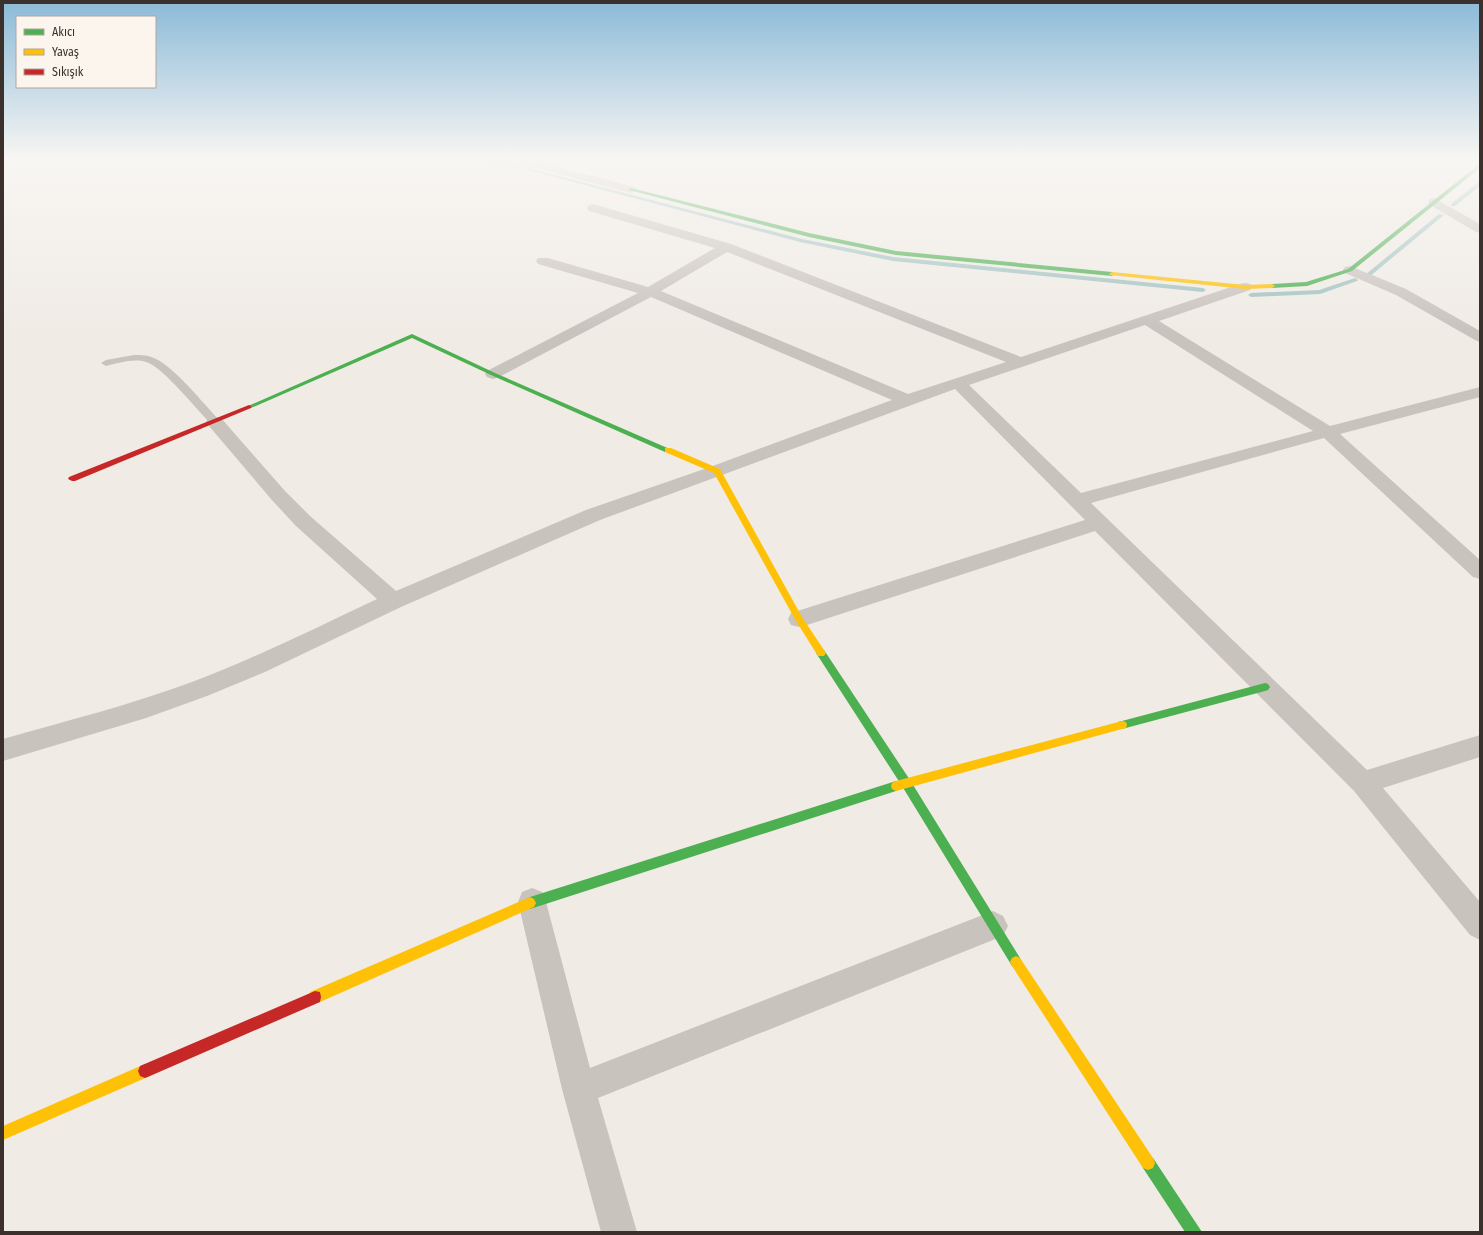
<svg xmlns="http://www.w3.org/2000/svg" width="1483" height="1235" viewBox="0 0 1483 1235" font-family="'Fira Sans Condensed',sans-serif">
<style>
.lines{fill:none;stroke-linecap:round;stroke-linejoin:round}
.stream{fill:#a1c2c1;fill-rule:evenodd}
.lane{fill:#c9c3be;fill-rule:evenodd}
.street{fill:#c9c3be;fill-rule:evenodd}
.fast{fill:#4caf50;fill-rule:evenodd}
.slow{fill:#ffc107;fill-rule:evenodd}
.jam{fill:#c62828;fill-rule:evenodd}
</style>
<rect width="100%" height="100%" fill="#f0ebe5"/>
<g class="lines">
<g class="stream">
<path d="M 482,158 L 490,158 L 802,239 L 893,257 L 1203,288 L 1206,290 L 1203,292 L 893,261 L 800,242 Z"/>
<path d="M 1480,181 L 1480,186 L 1455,206 L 1451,206 L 1451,204 Z"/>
<path d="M 1439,214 L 1444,215 L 1369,277 L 1365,277 L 1365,275 Z"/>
<path d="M 1355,278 L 1358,280 L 1357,281 L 1320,294 L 1251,297 L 1248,295 L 1251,293 L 1319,290 Z"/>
</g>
<path class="lane" d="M 134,355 C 141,355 149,355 156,359 C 175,368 203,403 219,420 L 221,422 L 219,424 L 211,424 C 198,411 162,366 146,362 C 134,358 118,363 106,366 L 101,363 L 106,360 Z"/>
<g class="street">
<path d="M 504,158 L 522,158 L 635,187 L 637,189 L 635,191 L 631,193 L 505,160 Z"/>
<path d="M 1434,198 L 1480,224 L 1480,233 L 1476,232 L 1430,205 L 1428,202 L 1430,199 Z"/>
<path d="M 593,204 L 731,244 L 1021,357 L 1240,284 L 1245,283 L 1250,284 L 1252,287 L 1250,290 L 1159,321 L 1330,426 L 1480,387 L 1480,397 L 1340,434 L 1480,560 L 1480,579 L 1473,577 L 1324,438 L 1091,503 L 1367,770 L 1480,735 L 1480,757 L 1383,788 L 1480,902 L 1480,940 L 1470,935 L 1354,791 L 1095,531 L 807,625 L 799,627 L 791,625 L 788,619 L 791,613 L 1085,520 L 955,389 L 600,520 L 401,607 L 265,672 L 207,696 L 146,718 L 3,761 L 3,739 C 66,721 130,705 192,682 C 255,658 316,628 377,599 L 296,526 L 271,499 L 209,426 L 206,422 L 209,418 L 215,417 L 221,418 L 285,491 L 310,516 L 396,591 L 586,510 L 710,467 L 892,400 L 651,297 L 499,377 L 493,379 L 487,377 L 485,374 L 487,371 L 638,293 L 538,264 L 536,261 L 538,258 L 548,258 L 648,287 L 715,248 L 589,211 L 587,208 L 589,205 ZM 727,252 L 1006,362 L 908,394 L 661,291 ZM 1145,325 L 1313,431 L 1081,493 L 969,385 Z"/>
<path d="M 1350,266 L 1406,289 L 1480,331 L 1480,342 L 1475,340 L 1396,295 L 1345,273 L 1343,270 L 1345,267 Z"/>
<path d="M 532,888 L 542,892 L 546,902 L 590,1068 L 993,911 L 1003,916 L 1008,926 L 1003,936 L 598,1098 L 637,1232 L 601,1232 L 562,1089 L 518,902 L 522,892 Z"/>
</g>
<g class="fast">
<path d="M 1478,165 L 1480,165 L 1480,168 L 1352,271 L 1307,286 L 1272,288 L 1269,286 L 1272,284 L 1306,282 L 1348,269 Z"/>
<path d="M 631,188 L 809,233 L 896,251 L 1112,272 L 1115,274 L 1112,276 L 896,255 L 809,237 L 629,190 L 629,189 Z"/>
<path d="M 412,334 L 495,373 L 672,450 L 668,452 L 665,452 L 491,375 L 412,338 L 251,408 L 247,408 L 246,407 Z"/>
<path d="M 821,649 L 824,650 L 910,780 L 1020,958 L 1022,962 L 1020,966 L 1016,968 L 1012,966 L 902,786 L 818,656 L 816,653 L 818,650 Z"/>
<path d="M 1265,683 L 1268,684 L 1270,687 L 1268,690 L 1265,691 L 1122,729 L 1118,728 L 1117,725 L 1118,722 L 1122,721 Z"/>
<path d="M 896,781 L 900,783 L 901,786 L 900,789 L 896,791 L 530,909 L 526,907 L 524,903 L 526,899 L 530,897 Z"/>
<path d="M 1148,1156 L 1153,1158 L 1202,1232 L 1185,1232 L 1143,1168 L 1141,1163 L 1143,1158 Z"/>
</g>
<g class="slow">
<path d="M 1112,272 L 1245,285 L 1272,284 L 1275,286 L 1272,288 L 1245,289 L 1110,275 L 1109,274 Z"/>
<path d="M 665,448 L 671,448 L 720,469 L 802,617 L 826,653 L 824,656 L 818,656 L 796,621 L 714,473 L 665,452 Z"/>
<path d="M 1122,721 L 1126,722 L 1127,725 L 1126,728 L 1122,729 L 896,791 L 892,789 L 891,786 L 892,783 L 896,781 Z"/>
<path d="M 530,897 L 534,899 L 536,903 L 534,907 L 320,1002 L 315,1003 L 310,1002 L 309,997 L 310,992 Z"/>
<path d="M 1016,956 L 1020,958 L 1153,1158 L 1155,1163 L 1153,1168 L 1148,1170 L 1143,1168 L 1012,966 L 1010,962 L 1012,958 Z"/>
<path d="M 145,1064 L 150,1066 L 152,1071 L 150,1076 L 3,1140 L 3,1126 Z"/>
</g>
<g class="jam">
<path d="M 249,405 L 251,406 L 251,408 L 75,481 L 72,481 L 68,479 L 69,477 Z"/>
<path d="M 315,991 L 320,992 L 321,997 L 320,1002 L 150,1076 L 145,1078 L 140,1076 L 138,1071 L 140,1066 Z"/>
</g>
</g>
<linearGradient id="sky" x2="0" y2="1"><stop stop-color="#8bbad8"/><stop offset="0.48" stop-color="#f8f6f3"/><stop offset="1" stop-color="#f8f6f3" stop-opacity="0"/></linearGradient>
<rect width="1483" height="331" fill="url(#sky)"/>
<rect width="1483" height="1235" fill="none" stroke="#3b302b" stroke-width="8"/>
<rect x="16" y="16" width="140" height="72" fill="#fbf5ee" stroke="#aea6a0"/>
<rect x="24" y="29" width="20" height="6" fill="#4caf50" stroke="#aea6a0"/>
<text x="52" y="36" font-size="12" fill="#3b302b">Akıcı</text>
<rect x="24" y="49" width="20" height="6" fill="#ffc107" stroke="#aea6a0"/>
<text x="52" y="56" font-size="12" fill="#3b302b">Yavaş</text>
<rect x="24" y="69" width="20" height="6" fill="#c62828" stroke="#aea6a0"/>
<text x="52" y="76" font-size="12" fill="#3b302b">Sıkışık</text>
</svg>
